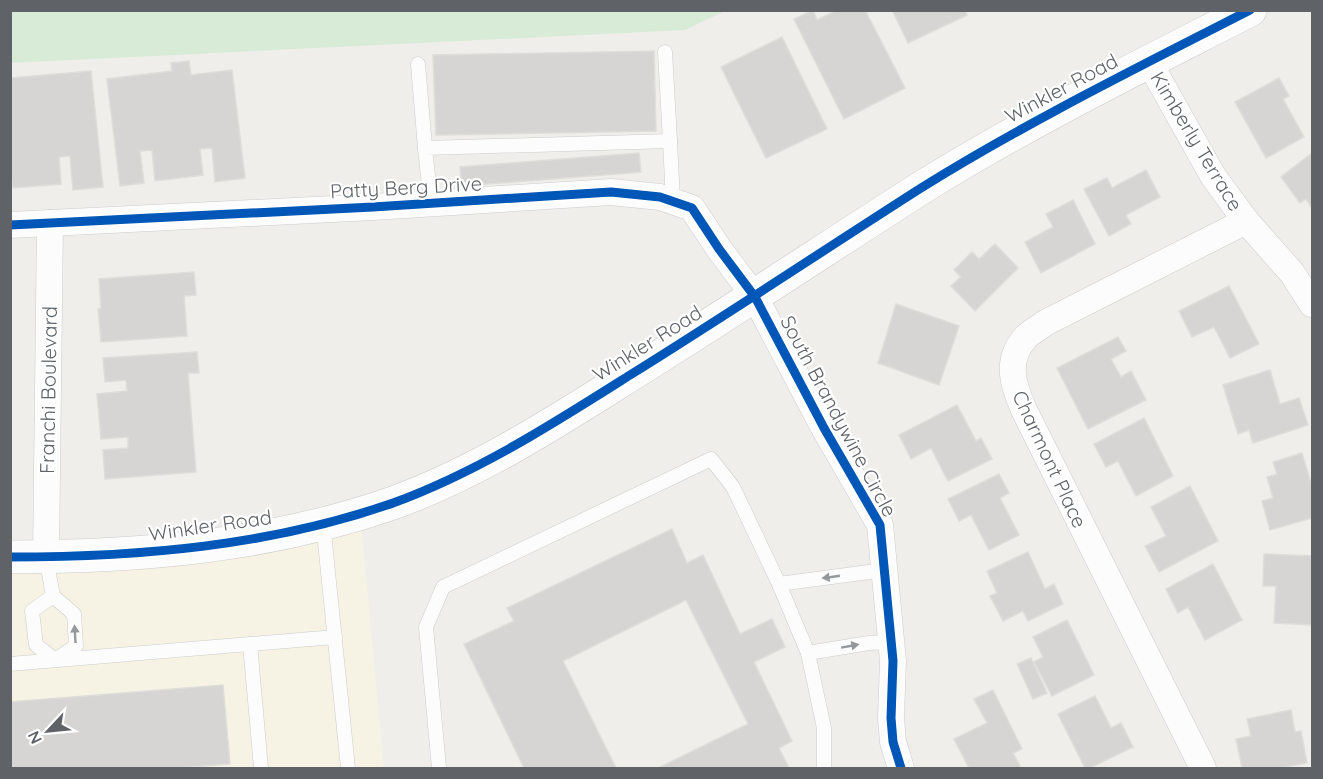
<svg xmlns="http://www.w3.org/2000/svg" width="1323" height="779" viewBox="0 0 1323 779" font-family="Quicksand,sans-serif">
<style>
.commercial{fill:#f7f3e4}
.green{fill:#d8ebd6}
.building{fill:#d6d5d3;stroke:#deddd9;stroke-width:1.5}
.lines{fill:none;stroke-linecap:round;stroke-linejoin:round}
.lane-casing{stroke:#cbcccc;stroke-width:15}
.street-casing{stroke:#cbcccc;stroke-width:27}
.secondary-casing{stroke:#cacacb;stroke-width:34}
.lane{stroke:#fdfcfc;stroke-width:14}
.street{stroke:#fdfcfc;stroke-width:26}
.secondary{stroke:#fdfcfc;stroke-width:33}
.cycleway-casing{stroke:#fff;stroke-width:13}
.cycleway{stroke:#0057b8;stroke-width:9}
.oneway{fill:#96999c}
.labels{text-anchor:middle;dominant-baseline:central;stroke-width:4.5;stroke-linejoin:round;paint-order:stroke}
.street-label{font-size:20px;fill:#5f6368;stroke:#fff}
</style>
<rect width="100%" height="100%" fill="#efeeea"/>
<path class="commercial" d="M 361,524 L 384,768 L 11,768 L 10,569 Z"/>
<path class="green" d="M 10,11 L 11,10 L 725,11 L 685,30 L 11,63 Z"/>
<g class="building">
<path d="M 813,10 L 817,20 L 837,10 L 865,10 L 905,88 L 844,119 L 794,19 Z"/>
<path d="M 892,10 L 965,10 L 967,15 L 908,43 Z"/>
<path d="M 782,37 L 827,129 L 766,158 L 721,67 Z"/>
<path d="M 654,51 L 656,131 L 436,135 L 433,55 Z"/>
<path d="M 189,61 L 191,75 L 232,70 L 245,178 L 215,182 L 212,148 L 200,149 L 203,175 L 155,181 L 152,150 L 140,151 L 144,183 L 120,186 L 107,79 L 172,71 L 171,63 Z"/>
<path d="M 91,71 L 103,187 L 73,190 L 70,156 L 59,157 L 61,184 L 13,188 L 10,161 L 10,78 Z"/>
<path d="M 1279,78 L 1289,96 L 1283,99 L 1304,137 L 1266,158 L 1235,102 Z"/>
<path d="M 639,153 L 641,172 L 462,186 L 460,167 Z"/>
<path d="M 1312,153 L 1312,208 L 1306,199 L 1300,203 L 1281,177 Z"/>
<path d="M 1146,170 L 1160,197 L 1126,215 L 1131,224 L 1109,236 L 1084,189 L 1107,178 L 1112,188 Z"/>
<path d="M 1073,200 L 1095,244 L 1041,273 L 1025,242 L 1053,227 L 1046,214 Z"/>
<path d="M 995,244 L 1018,268 L 975,311 L 951,286 L 961,277 L 954,270 L 972,252 L 979,259 Z"/>
<path d="M 194,272 L 196,295 L 184,296 L 187,336 L 101,342 L 98,309 L 101,308 L 99,279 Z"/>
<path d="M 1229,286 L 1259,344 L 1230,358 L 1214,327 L 1192,337 L 1179,311 Z"/>
<path d="M 896,304 L 959,326 L 939,385 L 878,363 Z"/>
<path d="M 1118,337 L 1126,351 L 1111,359 L 1121,377 L 1131,371 L 1146,400 L 1088,429 L 1057,368 Z"/>
<path d="M 197,352 L 199,373 L 188,373 L 196,472 L 105,479 L 103,450 L 128,448 L 128,437 L 101,439 L 97,394 L 127,391 L 126,380 L 105,382 L 103,358 Z"/>
<path d="M 1270,370 L 1280,404 L 1299,398 L 1308,425 L 1253,443 L 1249,430 L 1238,434 L 1223,385 Z"/>
<path d="M 957,405 L 976,441 L 981,438 L 992,459 L 948,481 L 931,448 L 911,459 L 899,435 Z"/>
<path d="M 1144,418 L 1173,476 L 1136,496 L 1118,461 L 1106,467 L 1094,444 Z"/>
<path d="M 1302,453 L 1312,486 L 1312,518 L 1270,530 L 1262,501 L 1273,498 L 1267,477 L 1277,474 L 1273,462 Z"/>
<path d="M 999,474 L 1009,493 L 1000,498 L 1019,535 L 989,550 L 971,515 L 959,521 L 948,499 Z"/>
<path d="M 1190,486 L 1218,541 L 1159,572 L 1145,546 L 1166,536 L 1151,507 Z"/>
<path d="M 672,529 L 687,563 L 703,555 L 740,634 L 772,619 L 785,647 L 754,662 L 792,741 L 779,748 L 789,768 L 658,768 L 748,724 L 686,600 L 563,661 L 616,768 L 524,768 L 464,644 L 514,621 L 507,608 Z"/>
<path d="M 1028,552 L 1045,589 L 1054,584 L 1063,604 L 1028,621 L 1023,611 L 1003,621 L 990,596 L 997,593 L 987,571 Z"/>
<path d="M 1264,554 L 1312,556 L 1312,625 L 1274,623 L 1276,586 L 1263,586 Z"/>
<path d="M 1213,564 L 1242,620 L 1205,640 L 1188,607 L 1178,613 L 1166,589 Z"/>
<path d="M 1067,620 L 1094,675 L 1052,696 L 1034,662 L 1043,657 L 1033,637 Z"/>
<path d="M 1031,658 L 1047,693 L 1033,699 L 1017,664 Z"/>
<path d="M 223,685 L 230,764 L 177,768 L 10,768 L 10,702 Z"/>
<path d="M 993,690 L 1022,749 L 1013,753 L 1021,768 L 969,768 L 954,739 L 987,723 L 974,699 Z"/>
<path d="M 1095,696 L 1111,728 L 1121,723 L 1133,747 L 1090,768 L 1085,768 L 1058,714 Z"/>
<path d="M 1291,710 L 1295,732 L 1301,731 L 1307,763 L 1281,768 L 1242,768 L 1236,739 L 1251,736 L 1247,719 Z"/>
</g>
<g class="lines">
<g class="lane-casing">
<g id="lane">
<path d="M 665,52 L 670,141"/>
<path d="M 418,64 L 425,148"/>
<path d="M 431,204 L 425,148 L 670,141 L 673,201"/>
<path d="M 323,523 L 348,768"/>
<path d="M 46,557 L 53,596 L 74,614 L 76,646 L 55,660 L 36,645 L 32,611 L 53,596"/>
<path d="M 779,584 L 884,570"/>
<path d="M 250,644 L 261,768"/>
<path d="M 808,653 L 869,643 L 891,642"/>
<path d="M 10,664 L 335,637"/>
<path d="M 439,768 L 426,627 L 443,587 L 711,459 L 733,487 L 779,584 L 808,653 L 824,728 L 824,768"/>
</g>
</g>
<g class="street-casing">
<g id="street">
<path d="M 1149,62 L 1213,176 L 1246,221 L 1292,273 L 1312,304"/>
<path d="M 10,225 L 373,207 L 611,192 L 660,197 L 692,208 L 719,249 L 755,297 L 824,428 L 880,525 L 893,661 L 891,718 L 893,742 L 901,768"/>
<path d="M 46,557 L 50,223"/>
<path d="M 1203,768 L 1024,410 C 1013,385 1005,361 1025,338 C 1030,332 1039,328 1045,323 L 1246,221"/>
</g>
</g>
<g class="secondary-casing">
<path id="secondary" d="M 10,557 C 140,557 270,546 393,503 C 478,472 554,423 630,375 C 728,314 824,250 921,188 C 1027,122 1139,67 1250,10"/>
</g>
<use href="#lane" class="lane"/>
<use href="#street" class="street"/>
<use href="#secondary" class="secondary"/>
<g class="cycleway-casing">
<g id="cycleway">
<path d="M 10,225 L 373,207 L 611,192 L 660,197 L 692,208 L 719,249 L 755,297 L 824,428 L 880,525 L 893,661 L 891,718 L 893,742 L 901,768"/>
<path d="M 10,557 C 140,557 270,546 393,503 C 478,472 554,423 630,375 C 728,314 824,250 921,188 C 1027,122 1139,67 1250,10"/>
</g>
</g>
<use href="#cycleway" class="cycleway"/>
</g>
<defs><path id="oneway-solid" d="M-6-.8H1V-3.2L6.5 0L1 3.2V.8H-6Z" transform="scale(1.5)"/></defs>
<g class="oneway">
<use href="#oneway-solid" transform="translate(831 577) rotate(172)"/>
<use href="#oneway-solid" transform="translate(75 634) rotate(-93)"/>
<use href="#oneway-solid" transform="translate(850 646) rotate(-10)"/>
</g>
<g class="labels">
<g class="street-label">
<text transform="translate(1061 88) rotate(-28)">Winkler Road</text>
<text transform="translate(1197 141) rotate(59)">Kimberly Terrace</text>
<text transform="translate(406 187) rotate(-3)">Patty Berg Drive</text>
<text transform="translate(647 343) rotate(-32)">Winkler Road</text>
<text transform="translate(48 390) rotate(-89)">Franchi Boulevard</text>
<text transform="translate(839 416) rotate(62)">South Brandywine Circle</text>
<text transform="translate(1050 459) rotate(65)">Charmont Place</text>
<text transform="translate(210 525) rotate(-8)">Winkler Road</text>
</g>
</g>
<rect width="1323" height="779" fill="none" stroke="#5f6368" stroke-width="24"/>
<g transform="translate(48 731) rotate(244)" stroke="#ffffff" stroke-width="4.5" paint-order="stroke">
<path d="M0-4.5L10 22L0 15L-10 22Z" fill="#5f6368"/>
<text y="-9" font-size="16" font-weight="bold" text-anchor="middle" fill="#5f6368">N</text>
</g>
</svg>
